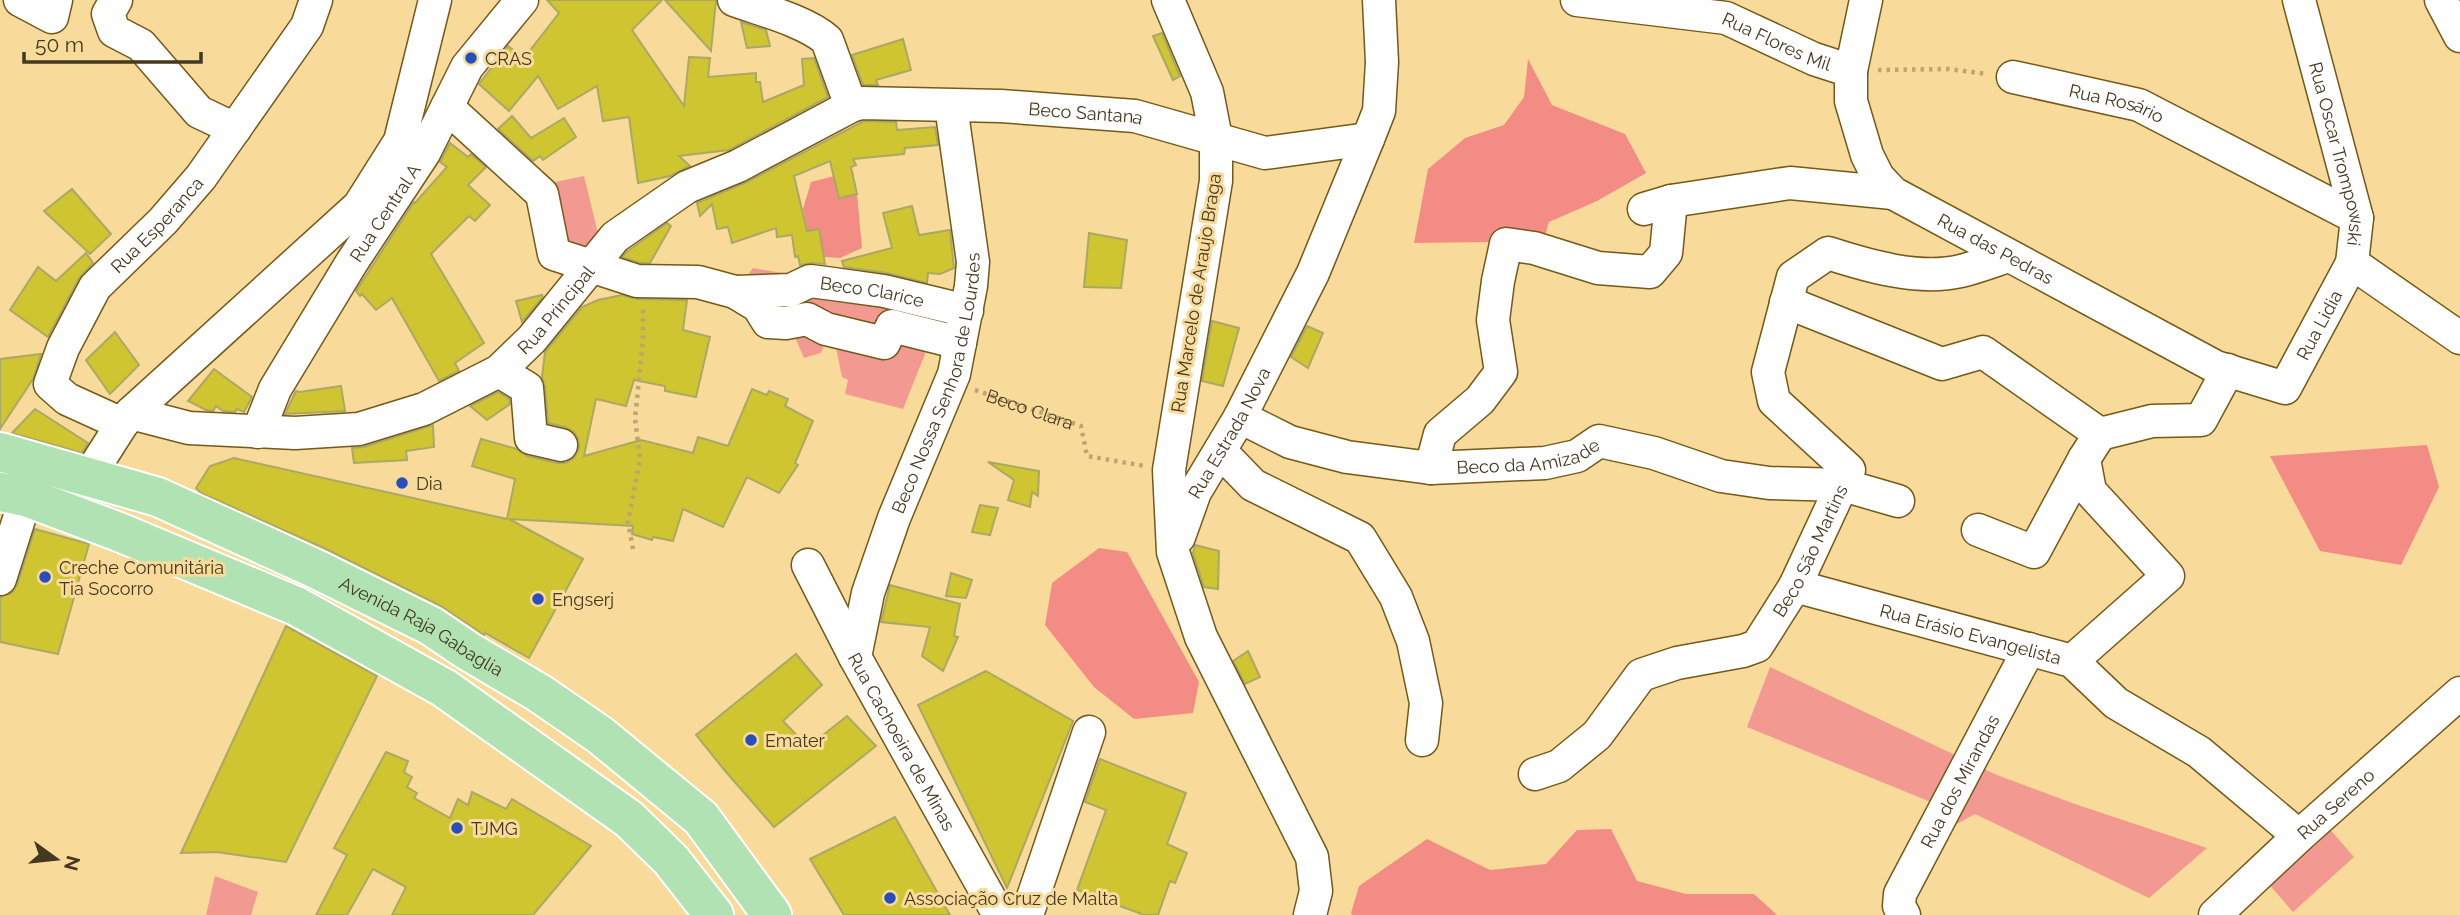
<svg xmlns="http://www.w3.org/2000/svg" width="2460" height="915" viewBox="0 0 2460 915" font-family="Raleway,sans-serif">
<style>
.green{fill:#f29a92}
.forest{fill:#f38c84}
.building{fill:#cfc531;stroke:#aba866;stroke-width:2}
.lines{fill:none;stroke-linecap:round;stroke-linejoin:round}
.minor-casing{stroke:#745918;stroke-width:35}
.major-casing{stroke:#fff;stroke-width:42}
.path{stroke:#bda572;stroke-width:4.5;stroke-dasharray:3.5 5;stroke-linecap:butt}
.minor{stroke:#fff;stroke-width:32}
.major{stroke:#b1e2b4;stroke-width:38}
.poi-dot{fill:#284dbc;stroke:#f8db9b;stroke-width:2.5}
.labels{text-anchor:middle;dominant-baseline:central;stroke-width:6;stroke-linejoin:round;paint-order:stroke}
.street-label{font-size:18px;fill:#44381e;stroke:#f8db9b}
.poi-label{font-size:18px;fill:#44381e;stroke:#f8db9b;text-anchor:start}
</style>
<rect width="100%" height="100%" fill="#f8db9b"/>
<g class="green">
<path d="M 584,176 L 601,246 L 560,255 L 546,184 Z"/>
<path d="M 753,268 L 963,305 L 953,350 L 931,339 L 903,409 L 845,394 L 848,380 L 842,377 L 834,338 L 828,335 L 821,353 L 804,358 L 792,330 L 735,292 Z"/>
<path d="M 1770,667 L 1997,775 L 2075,804 L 2207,848 L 2149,898 L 1975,814 L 1951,827 L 1938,805 L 1747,727 Z"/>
<path d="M 2327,826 L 2354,857 L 2293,912 L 2266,881 Z"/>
<path d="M 215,876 L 258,892 L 251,915 L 206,915 Z"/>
</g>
<g class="forest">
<path d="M 1528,59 L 1552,105 L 1625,134 L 1646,173 L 1597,201 L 1549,222 L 1542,246 L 1492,242 L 1414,243 L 1428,169 L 1465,138 L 1504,125 L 1524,97 Z"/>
<path d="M 834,176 L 839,198 L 857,194 L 862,248 L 840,258 L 824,257 L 819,229 L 808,232 L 803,209 L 811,182 Z"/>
<path d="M 2427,445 L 2439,487 L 2401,565 L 2320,551 L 2270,456 Z"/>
<path d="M 1099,548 L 1127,552 L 1199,682 L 1193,713 L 1134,719 L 1094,687 L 1045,625 L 1052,583 Z"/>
<path d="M 1611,829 L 1637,881 L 1686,894 L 1754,894 L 1777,915 L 1352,915 L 1351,913 L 1359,886 L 1427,839 L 1490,870 L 1546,864 L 1577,830 Z"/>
</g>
<g class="building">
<path d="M 547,0 L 662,0 L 632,30 L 684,106 L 689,57 L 710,58 L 708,77 L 756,73 L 756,82 L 760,82 L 763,102 L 804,85 L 802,59 L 814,58 L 828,97 L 729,150 L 679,156 L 690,166 L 670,176 L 638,183 L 629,117 L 603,121 L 597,86 L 558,109 L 538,76 L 509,111 L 479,84 L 508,46 L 524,58 L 559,13 Z"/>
<path d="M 665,0 L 716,0 L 711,51 Z"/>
<path d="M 741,22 L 766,30 L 770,46 L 747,48 Z"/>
<path d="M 1162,33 L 1180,76 L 1173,80 L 1153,36 Z"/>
<path d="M 903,39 L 911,70 L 876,80 L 878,85 L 863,85 L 852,55 Z"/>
<path d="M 512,116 L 531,138 L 564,118 L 576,137 L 543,160 L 540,156 L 533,161 L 498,129 Z"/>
<path d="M 864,121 L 896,122 L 897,130 L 935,127 L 938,145 L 905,148 L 904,154 L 853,159 L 856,165 L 851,167 L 857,194 L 839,198 L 830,161 L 794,176 L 807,231 L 819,229 L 825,264 L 812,263 L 800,265 L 798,256 L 795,257 L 792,235 L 777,237 L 776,228 L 732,243 L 728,227 L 717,229 L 712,204 L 700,216 L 697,203 L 747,182 Z"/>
<path d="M 450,143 L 468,157 L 471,154 L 486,167 L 468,185 L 490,205 L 475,221 L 469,216 L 431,254 L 484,343 L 455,363 L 459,371 L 439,381 L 392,298 L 376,310 L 362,294 L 360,296 L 356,291 L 414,202 L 415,203 L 447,167 L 440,162 Z"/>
<path d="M 72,189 L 111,234 L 90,254 L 44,211 Z"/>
<path d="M 912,206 L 919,235 L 950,230 L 954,268 L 940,274 L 928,273 L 927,283 L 887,273 L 844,267 L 842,261 L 892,248 L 883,213 Z"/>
<path d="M 667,223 L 671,226 L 650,263 L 640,263 L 622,257 L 628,251 Z"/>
<path d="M 1089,233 L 1127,240 L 1121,288 L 1084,287 Z"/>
<path d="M 86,253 L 93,263 L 79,278 L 48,337 L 10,310 L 38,267 L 56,281 Z"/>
<path d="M 542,295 L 543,297 L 522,322 L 516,301 Z"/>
<path d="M 622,295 L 637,299 L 687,300 L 683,330 L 710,337 L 696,397 L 665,391 L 665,386 L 634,380 L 626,406 L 596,399 L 584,456 L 641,440 L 693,453 L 698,437 L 728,446 L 752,389 L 767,395 L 769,391 L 788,399 L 785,406 L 813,421 L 795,463 L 798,465 L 779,493 L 747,477 L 723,527 L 683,509 L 673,541 L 653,537 L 652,540 L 632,534 L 633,526 L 509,519 L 583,559 L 529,658 L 485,633 L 484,635 L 441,606 L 326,549 L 201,493 L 196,488 L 210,466 L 234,458 L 507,519 L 515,479 L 472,466 L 481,439 L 517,449 L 527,456 L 557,463 L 566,463 L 574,458 L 579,448 L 578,439 L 574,432 L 565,427 L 548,423 L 545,387 L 542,377 L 545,352 L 582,307 L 598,300 Z"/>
<path d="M 1212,321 L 1239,328 L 1223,386 L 1202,381 Z"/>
<path d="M 1307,326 L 1323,333 L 1308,368 L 1291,357 Z"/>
<path d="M 115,332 L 139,365 L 110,394 L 86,360 Z"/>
<path d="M 41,354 L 33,379 L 0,429 L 0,359 Z"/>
<path d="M 214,369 L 252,397 L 244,412 L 237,409 L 235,412 L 223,411 L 216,406 L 213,411 L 206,410 L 188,401 Z"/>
<path d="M 341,386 L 345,411 L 285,414 L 296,391 L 300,392 Z"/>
<path d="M 498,392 L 509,399 L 510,404 L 487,420 L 470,406 Z"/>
<path d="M 35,409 L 88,443 L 82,453 L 12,433 Z"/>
<path d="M 433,425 L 434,447 L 406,451 L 407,460 L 354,463 L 352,448 L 364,447 Z"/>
<path d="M 988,462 L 1039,471 L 1038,496 L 1032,492 L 1030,507 L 1008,500 L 1014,480 Z"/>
<path d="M 980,505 L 998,508 L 990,535 L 972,532 Z"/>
<path d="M 35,529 L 89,544 L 58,654 L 0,642 L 0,597 L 12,593 L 17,585 Z"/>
<path d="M 1195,545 L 1219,551 L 1218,589 L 1204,587 L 1193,553 Z"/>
<path d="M 951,573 L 972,580 L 966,598 L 946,596 Z"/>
<path d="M 890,585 L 960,604 L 954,636 L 958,637 L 943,671 L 922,656 L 930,627 L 881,622 Z"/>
<path d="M 286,626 L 377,676 L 286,862 L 217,852 L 181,853 Z"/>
<path d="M 1248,651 L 1260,677 L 1245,684 L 1233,661 Z"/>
<path d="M 796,654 L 822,685 L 783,721 L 808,747 L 847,716 L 876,746 L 774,827 L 726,772 L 696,735 Z"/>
<path d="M 986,671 L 1073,721 L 1007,888 L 918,705 Z"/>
<path d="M 386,752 L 408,761 L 404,772 L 412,777 L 407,787 L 417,793 L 414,798 L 450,818 L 458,799 L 468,805 L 472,792 L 506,809 L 512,799 L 591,846 L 533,915 L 392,915 L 406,887 L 373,869 L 347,915 L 316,915 L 347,855 L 334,848 Z"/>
<path d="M 1100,759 L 1186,793 L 1167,844 L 1187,853 L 1175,883 L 1170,881 L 1158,915 L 1144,915 L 1077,890 L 1106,810 L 1085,802 Z"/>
<path d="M 895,817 L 950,915 L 844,915 L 810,859 Z"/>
</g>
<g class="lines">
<g class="minor-casing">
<g id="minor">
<path d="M 20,0 L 52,17 L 56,0"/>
<path d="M 116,0 L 108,14 L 114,31 L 141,45 L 199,112 L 235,129"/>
<path d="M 734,0 C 762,10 805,21 827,40 L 851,106"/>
<path d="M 1168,0 L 1207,92 L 1216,138 L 1216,181 L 1169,470 L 1173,552 L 1201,637 L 1312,857 L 1316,891 L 1310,915"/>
<path id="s2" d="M 1577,0 L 1726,18 L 1814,59 L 1851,71"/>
<path id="s3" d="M 1866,0 L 1851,71 L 1851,101 L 1867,155 L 1878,177 L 1893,193 L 2216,367 L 2285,388 L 2352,263"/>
<path id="s4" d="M 2299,0 L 2357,218 L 2352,263 L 2460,338"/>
<path d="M 2441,0 L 2460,36"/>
<path id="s5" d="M 2013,77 L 2139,105 L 2357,218"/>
<path d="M 447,107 L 542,194 L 554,254 L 637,281 L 698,282 L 735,292 L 758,306 L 768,322 L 786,323 L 807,319 L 826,329 L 884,343 L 892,326 L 960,343"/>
<path d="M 1644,209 L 1671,201 L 1790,183 L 1893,193"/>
<path id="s6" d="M 735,292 L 791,290 L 810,281 L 826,283 L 884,291 L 967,311"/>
<path d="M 1786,302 L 1942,364 L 1983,352 L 2100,434"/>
<path d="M 499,371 L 527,388 L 531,438 L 561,445"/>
<path id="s7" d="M 131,413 L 189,428 L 295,433 L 359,429 L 424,409 L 499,371 L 532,339 L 615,237 L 687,187 L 738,166 L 851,106 L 861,103 L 1001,106 L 1135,116 L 1265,153 L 1368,139"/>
<path id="s8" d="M 1240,417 L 1290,442 L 1347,457 L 1431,468 L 1545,463 L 1577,456 L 1599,441 L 1654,453 L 1721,476 L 1769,483 L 1843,485 L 1898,501"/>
<path id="s9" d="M 122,424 L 67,399 L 50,384 L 63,348 L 95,287 L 163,221 L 201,177 L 307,26 L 316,0"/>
<path id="s10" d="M 258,432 L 275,389 L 352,262 L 424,153 L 467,67 L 522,0"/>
<path d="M 1220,451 L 1253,485 L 1360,538 L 1396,597 L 1413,641 L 1426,703 L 1422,740"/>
<path d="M 1431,468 L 1440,434 L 1480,400 L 1501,372 L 1493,320 L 1498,281 L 1506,244 L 1534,248 L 1598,268 L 1650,272 L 1666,253 L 1671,201"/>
<path d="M 89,476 L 122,424 L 131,413 L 359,206 L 400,141 L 435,0"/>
<path d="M 1978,530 L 2034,552 L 2084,459"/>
<path id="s11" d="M 1179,537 L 1195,492 L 1240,417 L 1313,273 L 1368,139 L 1379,111 L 1382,62 L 1379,0"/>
<path id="s12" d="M 808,565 L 855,657 L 999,915"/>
<path d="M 0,579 L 26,497"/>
<path id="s13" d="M 1795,586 L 2072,661 L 2116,703 L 2199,752 L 2299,836"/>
<path id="s14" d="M 855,657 L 868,593 L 894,518 L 954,374 L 971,286 L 973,262 L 951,106"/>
<path d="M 2072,661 L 2168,576 L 2090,491 L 2084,459 L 2100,434 L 2152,421 L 2201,420 L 2228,370"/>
<path id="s15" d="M 1535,774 L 1559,766 L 1597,735 L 1641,675 L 1677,663 L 1743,651 L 1757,646 L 1795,586 L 1849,470 L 1774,401 L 1768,372 L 1793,277 L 1828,253 C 1868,266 1919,281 1961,271 C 1977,267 1993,261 2008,256"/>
<path d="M 1027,915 L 1089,732"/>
<path id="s16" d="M 1904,915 L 1899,906 L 1900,894 L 2029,649"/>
<path id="s17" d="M 2215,915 L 2299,836 L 2460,693"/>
</g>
</g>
<g class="major-casing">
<g id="major">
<path id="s18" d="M 0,452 L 158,497 L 316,569 L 431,626 L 468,651 L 539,693 L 600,735 L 701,818 L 772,915"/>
<path d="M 0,492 L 26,497 L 119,532 L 296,606 L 444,688 L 629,819 L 671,860 L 714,915"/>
</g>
</g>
<g class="path">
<path d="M 1878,70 L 1948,69 L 1988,74"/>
<path id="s1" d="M 975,390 L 1081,426 L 1087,456 L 1145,466"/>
<path d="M 633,549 L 628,522 L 640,459 L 635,419 L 643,339 L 643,308"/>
</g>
<use href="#minor" class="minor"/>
<use href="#major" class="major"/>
</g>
<g class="poi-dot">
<circle cx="471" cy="58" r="7"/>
<circle cx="402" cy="483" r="7"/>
<circle cx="45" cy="577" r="7"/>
<circle cx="538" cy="599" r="7"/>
<circle cx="751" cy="740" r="7"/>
<circle cx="457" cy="828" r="7"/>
<circle cx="890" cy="898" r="7"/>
</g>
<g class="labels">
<g class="street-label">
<text stroke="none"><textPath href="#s2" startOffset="206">Rua Flores Mil</textPath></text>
<text stroke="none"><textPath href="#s5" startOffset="107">Rua Rosário</textPath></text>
<text stroke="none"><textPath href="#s7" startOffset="1066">Beco Santana</textPath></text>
<text stroke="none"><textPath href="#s4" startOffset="159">Rua Oscar Trompowski</textPath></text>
<text stroke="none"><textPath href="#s10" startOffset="254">Rua Central A</textPath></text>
<text stroke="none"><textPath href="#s9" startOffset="278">Rua Esperanca</textPath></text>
<text stroke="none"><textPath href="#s3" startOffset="322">Rua das Pedras</textPath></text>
<text stroke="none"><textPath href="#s6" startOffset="140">Beco Clarice</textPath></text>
<text transform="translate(1196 293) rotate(-81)">Rua Marcelo de Araujo Braga</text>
<text stroke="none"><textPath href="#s7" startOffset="466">Rua Principal</textPath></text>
<text stroke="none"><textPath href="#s3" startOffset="716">Rua Lidia</textPath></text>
<text stroke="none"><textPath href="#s14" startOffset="287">Beco Nossa Senhora de Lourdes</textPath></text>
<text stroke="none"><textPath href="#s1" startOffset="58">Beco Clara</textPath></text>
<text stroke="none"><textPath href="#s11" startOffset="116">Rua Estrada Nova</textPath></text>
<text stroke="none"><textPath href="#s8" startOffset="298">Beco da Amizade</textPath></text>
<text stroke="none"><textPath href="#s15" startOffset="378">Beco São Martins</textPath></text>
<text stroke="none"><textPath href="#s18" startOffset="458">Avenida Raja Gabaglia</textPath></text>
<text stroke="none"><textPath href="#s13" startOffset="182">Rua Erásio Evangelista</textPath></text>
<text stroke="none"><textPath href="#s12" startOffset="200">Rua Cachoeira de Minas</textPath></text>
<text stroke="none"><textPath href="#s16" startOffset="150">Rua dos Mirandas</textPath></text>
<text stroke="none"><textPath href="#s17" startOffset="164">Rua Sereno</textPath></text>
</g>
<g class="poi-label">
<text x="485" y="58">CRAS</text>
<text x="416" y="483">Dia</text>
<text x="59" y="567">Creche Comunitária<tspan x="59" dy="21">Tia Socorro</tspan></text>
<text x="552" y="599">Engserj</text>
<text x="765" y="740">Emater</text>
<text x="471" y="828">TJMG</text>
<text x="904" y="898">Associação Cruz de Malta</text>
</g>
</g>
<g transform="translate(56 859) rotate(105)" stroke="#f8db9b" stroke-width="5" paint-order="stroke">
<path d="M0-5L12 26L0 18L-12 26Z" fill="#44381e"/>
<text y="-10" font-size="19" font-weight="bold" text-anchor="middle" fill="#44381e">N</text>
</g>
<path d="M24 52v10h177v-10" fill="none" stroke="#44381e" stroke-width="3.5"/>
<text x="35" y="52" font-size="21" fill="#44381e" stroke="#f8db9b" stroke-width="5" paint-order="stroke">50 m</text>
</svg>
